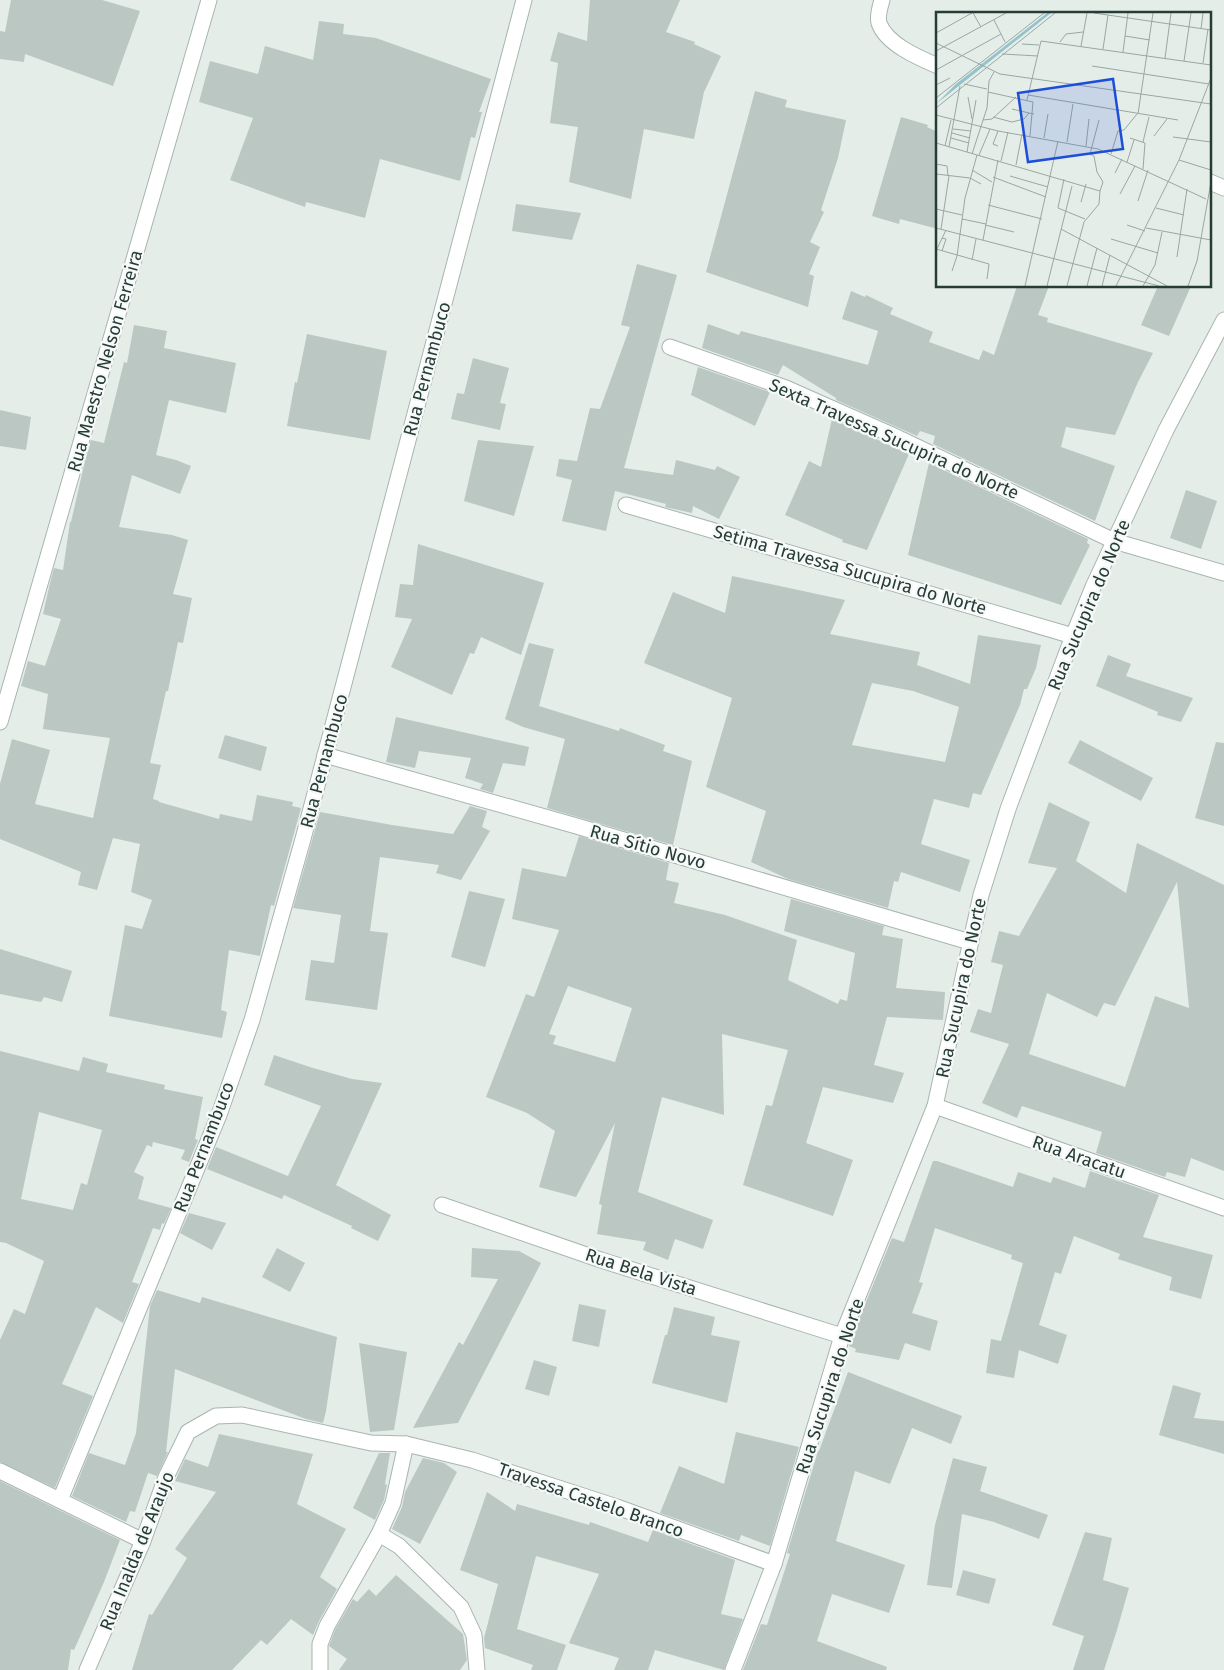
<svg xmlns="http://www.w3.org/2000/svg" width="1224" height="1670" viewBox="0 0 1224 1670" font-family="'Fira Sans',sans-serif">
<style>
.building{fill:#bbc7c2;fill-rule:evenodd}
.lines{fill:none;stroke-linecap:round;stroke-linejoin:round}
.minor-casing{stroke:#a8b5b0;stroke-width:17}
.minor{stroke:#fff;stroke-width:15}
.labels{text-anchor:middle;dominant-baseline:central;stroke-width:4.5;stroke-linejoin:round;paint-order:stroke}
.street-label{font-size:18px;fill:#263d37;stroke:#f6f9f8}
.inset-road{fill:none;stroke:#99a7a2;stroke-width:1}
.view{fill:#1d4ed8;fill-opacity:0.15;stroke:#1d4ed8;stroke-width:2.5}
.inset-edge{fill:none;stroke:#263d37;stroke-width:2.5}
</style>
<rect width="100%" height="100%" fill="#e5ede9"/>
<g class="building">
<path d="M 11,0 L 102,0 L 140,11 L 113,86 L 25,54 L 24,62 L 0,59 L 0,31 L 5,32 Z"/>
<path d="M 590,0 L 680,0 L 666,32 L 695,42 L 694,44 L 721,56 L 704,92 L 694,139 L 644,129 L 631,199 L 569,182 L 578,127 L 550,123 L 558,63 L 550,61 L 558,32 L 587,41 Z"/>
<path d="M 319,21 L 344,24 L 343,34 L 376,38 L 491,79 L 479,112 L 482,112 L 475,138 L 471,137 L 460,181 L 380,159 L 365,218 L 306,202 L 305,207 L 230,180 L 253,118 L 199,102 L 210,61 L 258,74 L 265,46 L 313,60 Z"/>
<path d="M 755,91 L 787,100 L 785,107 L 846,120 L 838,158 L 821,210 L 824,212 L 810,242 L 820,247 L 809,274 L 814,276 L 808,307 L 706,272 Z"/>
<path d="M 901,117 L 928,125 L 927,127 L 938,132 L 938,229 L 900,219 L 899,224 L 872,216 Z"/>
<path d="M 516,204 L 581,213 L 572,240 L 512,231 Z"/>
<path d="M 637,264 L 677,275 L 624,468 L 673,475 L 676,460 L 715,470 L 717,466 L 740,477 L 719,519 L 693,506 L 692,513 L 665,507 L 666,504 L 615,491 L 606,531 L 562,521 L 572,480 L 556,476 L 559,459 L 577,461 L 590,408 L 600,409 L 630,327 L 621,325 Z"/>
<path d="M 1017,286 L 1049,286 L 1038,315 L 1048,318 L 1047,322 L 1153,353 L 1138,382 L 1115,435 L 1066,427 L 1061,447 L 1115,466 L 1095,521 L 933,444 L 935,436 L 920,431 L 917,436 L 836,400 L 836,398 L 783,365 L 778,375 L 702,348 L 708,324 L 739,335 L 741,331 L 868,365 L 878,331 L 842,319 L 851,291 L 865,297 L 866,295 L 893,308 L 890,314 L 933,332 L 929,342 L 979,360 L 983,350 L 994,355 Z"/>
<path d="M 1158,286 L 1191,286 L 1169,336 L 1141,325 Z"/>
<path d="M 134,325 L 167,331 L 164,348 L 236,363 L 226,413 L 169,400 L 156,455 L 176,460 L 191,466 L 180,494 L 132,475 L 119,527 L 172,535 L 188,540 L 173,594 L 192,598 L 183,643 L 178,642 L 168,691 L 166,691 L 150,763 L 161,765 L 153,799 L 159,801 L 159,802 L 219,819 L 220,814 L 252,821 L 257,795 L 293,802 L 292,806 L 301,808 L 274,906 L 271,905 L 260,956 L 229,950 L 221,1010 L 227,1012 L 222,1038 L 109,1016 L 125,925 L 142,929 L 152,900 L 131,892 L 140,844 L 113,838 L 97,890 L 78,885 L 81,872 L 0,839 L 0,784 L 12,739 L 50,750 L 35,804 L 93,818 L 110,738 L 43,729 L 48,694 L 21,686 L 28,661 L 45,666 L 61,619 L 43,614 L 50,583 L 54,568 L 63,570 L 70,522 L 71,522 L 84,465 L 91,440 L 104,443 L 124,362 L 127,363 Z"/>
<path d="M 307,334 L 387,351 L 370,440 L 287,426 L 295,382 L 297,383 Z"/>
<path d="M 473,358 L 509,368 L 500,403 L 506,404 L 500,430 L 451,419 L 457,393 L 464,394 Z"/>
<path d="M 698,367 L 770,392 L 755,426 L 691,395 Z"/>
<path d="M 0,410 L 31,417 L 26,450 L 0,446 Z"/>
<path d="M 832,419 L 909,454 L 867,550 L 842,542 L 843,540 L 785,515 L 809,461 L 821,467 Z"/>
<path d="M 478,440 L 534,446 L 514,516 L 464,501 Z"/>
<path d="M 929,463 L 1088,539 L 1087,543 L 1090,545 L 1061,605 L 908,555 Z"/>
<path d="M 1186,490 L 1217,501 L 1201,549 L 1170,538 Z"/>
<path d="M 418,544 L 544,583 L 521,655 L 481,637 L 474,654 L 470,653 L 452,695 L 391,667 L 412,619 L 395,617 L 400,584 L 413,585 Z"/>
<path d="M 732,576 L 845,600 L 830,634 L 920,652 L 917,665 L 970,684 L 978,635 L 1041,645 L 1036,668 L 1027,689 L 1024,689 L 1020,705 L 981,795 L 973,793 L 969,808 L 934,799 L 921,844 L 970,860 L 960,892 L 901,872 L 898,882 L 894,881 L 888,908 L 788,879 L 751,862 L 766,811 L 706,787 L 732,698 L 644,663 L 673,592 L 725,613 ZM 872,683 L 913,691 L 959,707 L 945,762 L 852,745 Z"/>
<path d="M 529,643 L 554,649 L 539,706 L 619,731 L 620,728 L 665,745 L 663,751 L 692,761 L 673,845 L 547,808 L 565,739 L 523,727 L 505,719 Z"/>
<path d="M 1108,655 L 1131,664 L 1126,676 L 1193,698 L 1181,722 L 1157,715 L 1158,712 L 1096,686 Z"/>
<path d="M 396,717 L 529,747 L 525,766 L 503,763 L 493,793 L 480,789 L 483,784 L 465,778 L 471,758 L 419,751 L 415,768 L 386,762 Z"/>
<path d="M 225,735 L 267,747 L 261,771 L 218,758 Z"/>
<path d="M 1080,740 L 1153,778 L 1141,801 L 1068,763 Z"/>
<path d="M 1216,742 L 1224,743 L 1224,826 L 1195,818 Z"/>
<path d="M 1049,802 L 1090,822 L 1076,861 L 1126,893 L 1137,843 L 1224,885 L 1224,1171 L 1191,1158 L 1185,1177 L 1167,1172 L 1165,1177 L 1096,1153 L 1102,1132 L 1022,1106 L 1017,1118 L 982,1103 L 1009,1044 L 970,1032 L 978,1009 L 991,1013 L 1003,965 L 991,962 L 999,931 L 1019,936 L 1057,868 L 1028,863 ZM 1177,882 L 1189,1008 L 1155,996 L 1125,1087 L 1029,1054 L 1047,993 L 1097,1017 L 1104,1003 L 1115,1006 Z"/>
<path d="M 470,806 L 487,811 L 482,827 L 490,831 L 461,880 L 436,873 L 439,865 L 380,857 L 370,931 L 388,933 L 377,1010 L 305,1000 L 311,960 L 334,963 L 341,915 L 293,908 L 320,812 L 392,825 L 453,834 Z"/>
<path d="M 579,836 L 669,863 L 666,880 L 679,883 L 674,903 L 725,915 L 797,940 L 788,980 L 838,1004 L 840,999 L 847,1001 L 855,953 L 784,931 L 791,899 L 884,926 L 882,935 L 903,939 L 896,988 L 945,992 L 943,1020 L 887,1017 L 874,1065 L 904,1073 L 893,1103 L 823,1087 L 806,1143 L 853,1160 L 833,1216 L 743,1185 L 766,1105 L 772,1106 L 788,1050 L 722,1034 L 724,1115 L 662,1097 L 638,1192 L 713,1220 L 703,1249 L 675,1239 L 668,1260 L 643,1250 L 646,1242 L 597,1234 L 602,1205 L 599,1204 L 615,1123 L 576,1197 L 539,1187 L 555,1131 L 527,1113 L 486,1097 L 526,994 L 534,997 L 559,930 L 512,919 L 522,868 L 566,877 ZM 568,986 L 632,1008 L 615,1062 L 553,1044 L 556,1036 L 549,1034 Z"/>
<path d="M 469,891 L 505,899 L 485,967 L 451,957 Z"/>
<path d="M 0,949 L 72,971 L 62,1002 L 44,997 L 41,1002 L 0,994 Z"/>
<path d="M 0,1051 L 79,1071 L 83,1057 L 108,1064 L 106,1072 L 165,1085 L 164,1089 L 203,1097 L 195,1139 L 198,1140 L 189,1162 L 181,1159 L 185,1150 L 153,1142 L 152,1147 L 147,1145 L 134,1172 L 144,1177 L 138,1199 L 171,1208 L 164,1224 L 162,1223 L 160,1230 L 153,1228 L 132,1282 L 139,1284 L 123,1323 L 96,1307 L 62,1384 L 93,1396 L 55,1488 L 0,1462 L 0,1340 L 14,1309 L 25,1314 L 44,1261 L 6,1243 L 0,1242 ZM 39,1112 L 102,1130 L 87,1185 L 81,1183 L 73,1210 L 21,1199 Z"/>
<path d="M 274,1055 L 313,1068 L 352,1079 L 382,1083 L 336,1185 L 391,1215 L 378,1241 L 351,1228 L 352,1226 L 284,1195 L 282,1199 L 207,1169 L 216,1147 L 288,1176 L 321,1106 L 264,1085 Z"/>
<path d="M 933,1161 L 937,1161 L 1013,1187 L 1018,1172 L 1051,1183 L 1053,1177 L 1085,1188 L 1090,1171 L 1159,1195 L 1143,1237 L 1213,1255 L 1201,1299 L 1169,1290 L 1172,1277 L 1118,1259 L 1120,1254 L 1074,1236 L 1061,1274 L 1055,1272 L 1039,1325 L 1067,1335 L 1058,1364 L 1019,1350 L 1014,1378 L 986,1373 L 991,1339 L 1001,1341 L 1023,1263 L 1011,1259 L 1012,1255 L 935,1228 L 919,1282 L 923,1283 L 912,1313 L 938,1321 L 930,1351 L 905,1343 L 899,1360 L 855,1352 L 856,1349 L 849,1346 L 851,1339 L 892,1238 L 904,1242 Z"/>
<path d="M 189,1213 L 226,1223 L 212,1250 L 180,1233 Z"/>
<path d="M 277,1248 L 305,1263 L 290,1292 L 262,1277 Z"/>
<path d="M 472,1248 L 519,1251 L 541,1263 L 458,1423 L 413,1428 L 459,1342 L 463,1345 L 498,1279 L 471,1277 Z"/>
<path d="M 157,1290 L 200,1303 L 202,1297 L 337,1337 L 326,1411 L 323,1423 L 306,1419 L 175,1369 L 166,1452 L 168,1452 L 157,1476 L 148,1473 L 135,1512 L 130,1511 L 126,1522 L 72,1496 L 89,1453 L 125,1465 L 136,1433 L 150,1306 Z"/>
<path d="M 579,1304 L 606,1310 L 599,1347 L 572,1341 Z"/>
<path d="M 674,1307 L 715,1317 L 711,1335 L 740,1341 L 727,1403 L 652,1383 L 665,1335 L 667,1335 Z"/>
<path d="M 359,1343 L 407,1352 L 394,1430 L 370,1432 Z"/>
<path d="M 534,1360 L 557,1367 L 549,1396 L 525,1389 Z"/>
<path d="M 848,1372 L 962,1416 L 951,1444 L 912,1428 L 890,1484 L 855,1471 L 836,1541 L 905,1565 L 889,1613 L 832,1594 L 817,1641 L 887,1667 L 886,1670 L 743,1670 L 761,1624 L 767,1625 L 790,1554 L 787,1553 L 818,1451 L 819,1451 Z"/>
<path d="M 1173,1385 L 1201,1393 L 1194,1418 L 1224,1421 L 1224,1454 L 1159,1435 Z"/>
<path d="M 736,1432 L 799,1447 L 770,1546 L 741,1535 L 739,1541 L 660,1513 L 679,1466 L 724,1484 Z"/>
<path d="M 219,1434 L 313,1454 L 297,1504 L 346,1529 L 320,1577 L 337,1589 L 319,1621 L 313,1635 L 291,1619 L 267,1645 L 261,1640 L 232,1670 L 132,1670 L 149,1614 L 152,1615 L 187,1558 L 175,1549 L 216,1492 L 175,1481 L 185,1459 L 208,1467 Z"/>
<path d="M 379,1453 L 390,1453 L 385,1484 L 387,1485 L 384,1500 L 375,1520 L 353,1508 Z"/>
<path d="M 423,1458 L 444,1463 L 457,1472 L 420,1544 L 392,1529 L 402,1507 L 405,1492 Z"/>
<path d="M 953,1458 L 987,1467 L 980,1491 L 1048,1515 L 1039,1539 L 994,1522 L 962,1514 L 952,1588 L 927,1585 L 935,1525 Z"/>
<path d="M 0,1481 L 120,1540 L 104,1582 L 74,1650 L 71,1649 L 68,1670 L 0,1670 Z"/>
<path d="M 487,1492 L 515,1511 L 517,1504 L 589,1525 L 590,1522 L 648,1542 L 653,1530 L 735,1560 L 721,1614 L 743,1619 L 724,1670 L 655,1650 L 648,1670 L 614,1670 L 619,1658 L 569,1643 L 599,1574 L 536,1556 L 517,1629 L 566,1645 L 557,1670 L 531,1670 L 533,1665 L 485,1648 L 484,1638 L 498,1584 L 460,1570 Z"/>
<path d="M 1085,1532 L 1112,1538 L 1103,1580 L 1129,1588 L 1117,1630 L 1104,1670 L 1073,1670 L 1084,1636 L 1052,1625 Z"/>
<path d="M 963,1570 L 996,1579 L 989,1604 L 956,1595 Z"/>
<path d="M 396,1575 L 463,1634 L 467,1660 L 460,1670 L 339,1670 L 347,1659 L 329,1646 L 335,1630 L 353,1599 L 357,1602 L 369,1589 L 376,1596 Z"/>
</g>
<g class="lines">
<g class="minor-casing">
<g id="minor">
<path d="M 882,0 C 880,7 877,16 879,23 C 886,44 919,58 938,66"/>
<path d="M 1210,182 L 1224,188"/>
<path d="M 670,347 L 786,388 L 890,434 L 1114,541 L 1224,573"/>
<path d="M 626,505 L 1073,636"/>
<path d="M 0,722 L 209,0"/>
<path d="M 325,755 L 573,825 L 970,942"/>
<path d="M 935,1106 L 1224,1208"/>
<path d="M 442,1205 L 601,1260 L 842,1336"/>
<path d="M 406,1444 L 393,1503 L 379,1534 L 399,1546 L 461,1607 L 474,1635 L 477,1670"/>
<path d="M 0,1471 L 143,1541"/>
<path d="M 60,1500 L 219,1115 L 252,1020 L 303,839 L 524,0"/>
<path d="M 87,1670 L 143,1541 L 166,1477 L 188,1432 L 216,1416 L 242,1415 L 371,1443 L 406,1444 L 472,1460 L 617,1507 L 774,1564"/>
<path d="M 320,1670 L 320,1644 L 327,1626 L 379,1534"/>
<path d="M 733,1670 L 774,1564 L 842,1336 L 935,1106 L 981,895 L 1008,809 L 1073,636 L 1093,587 L 1166,430 L 1224,320"/>
</g>
</g>
<use href="#minor" class="minor"/>
</g>
<g class="labels">
<g class="street-label">
<text transform="translate(105 361) rotate(-74)">Rua Maestro Nelson Ferreira</text>
<text transform="translate(427 369) rotate(-75)">Rua Pernambuco</text>
<text transform="translate(894 439) rotate(24)">Sexta Travessa Sucupira do Norte</text>
<text transform="translate(850 570) rotate(16)">Setima Travessa Sucupira do Norte</text>
<text transform="translate(1089 605) rotate(-67)">Rua Sucupira do Norte</text>
<text transform="translate(324 761) rotate(-75)">Rua Pernambuco</text>
<text transform="translate(648 847) rotate(16)">Rua Sítio Novo</text>
<text transform="translate(961 988) rotate(-78)">Rua Sucupira do Norte</text>
<text transform="translate(204 1147) rotate(-69)">Rua Pernambuco</text>
<text transform="translate(1079 1157) rotate(19)">Rua Aracatu</text>
<text transform="translate(641 1272) rotate(18)">Rua Bela Vista</text>
<text transform="translate(830 1386) rotate(-72)">Rua Sucupira do Norte</text>
<text transform="translate(591 1500) rotate(19)">Travessa Castelo Branco</text>
<text transform="translate(137 1551) rotate(-68)">Rua Inalda de Araujo</text>
</g>
</g>
<g transform="translate(936 12)">
<rect width="275" height="275" fill="#e5ede9"/>
<path d="M 111,1 L 115,1 L 0,92 L 20,72 Z" fill="#94c2cb"/>
<path class="inset-road" d="M 37,1 L 45,15M 158,1 L 275,18M 58,8 L 69,30M 265,17 L 267,1M 0,21 L 36,1M 189,24 L 214,28M 124,30 L 130,22 L 147,20M 0,31 L 64,62 L 275,92M 86,32 L 103,33M 145,34 L 151,1M 167,37 L 172,3M 0,39 L 70,1M 187,40 L 192,1M 66,42 L 102,44M 229,46 L 235,1M 248,49 L 255,1M 267,51 L 272,17M 156,54 L 273,72M 0,58 L 65,22M 28,72 L 51,77M 0,73 L 14,66M 52,80 L 97,90 L 94,124M 92,83 L 242,108M 32,85 L 36,107M 0,86 L 108,1M 91,88 L 105,29 L 275,53M 0,96 L 119,1M 76,97 L 93,101M 202,102 L 217,1M 0,103 L 62,119 L 162,137 L 270,187M 57,105 L 76,110 L 88,107 L 93,101 L 98,102M 47,108 L 56,107 L 80,85M 163,108 L 154,142 L 158,144 L 161,160 L 167,170 L 164,179M 17,117 L 35,119M 62,119 L 57,132 L 62,134M 16,121 L 34,126M 218,124 L 231,107M 237,125 L 275,130M 15,126 L 33,131M 108,126 L 112,102M 194,126 L 209,131 L 207,157M 131,130 L 137,92M 207,130 L 213,105M 0,131 L 164,179 L 163,192 L 148,210 L 131,274M 9,134 L 15,108M 150,134 L 153,107M 13,135 L 24,74M 31,140 L 40,88M 36,142 L 51,96 L 53,69 L 58,60M 175,142 L 182,119 L 188,118 L 201,102M 43,143 L 54,117M 243,148 L 275,158M 65,149 L 72,120M 191,150 L 198,128M 0,152 L 11,154 L 12,164M 80,153 L 86,122M 36,158 L 56,170M 179,161 L 186,147M 0,162 L 34,166 L 45,172M 74,164 L 112,175M 57,165 L 110,185M 128,167 L 122,196 L 149,207M 184,182 L 199,154M 202,189 L 212,158M 145,190 L 150,172M 52,193 L 106,207M 220,196 L 248,203M 0,197 L 26,203M 26,207 L 50,212M 49,213 L 78,220M 191,213 L 209,219M 0,216 L 223,274M 210,216 L 275,228M 5,217 L 13,164M 125,217 L 231,274M 175,227 L 222,241M 47,228 L 62,148M 0,237 L 53,252 L 51,267M 0,239 L 10,218M 6,239 L 10,227 L 6,226M 241,245 L 251,177M 36,248 L 40,227M 16,259 L 21,244 L 29,186 L 41,143M 89,274 L 122,129M 111,274 L 136,174M 151,274 L 161,236M 166,274 L 174,243M 180,274 L 243,148 L 275,66M 207,274 L 219,253 L 226,220M 252,274 L 261,249 L 275,170"/>
<path class="view" d="M 177,67 L 187,137 L 92,150 L 82,81 Z"/>
<rect width="275" height="275" class="inset-edge"/>
</g>
</svg>
